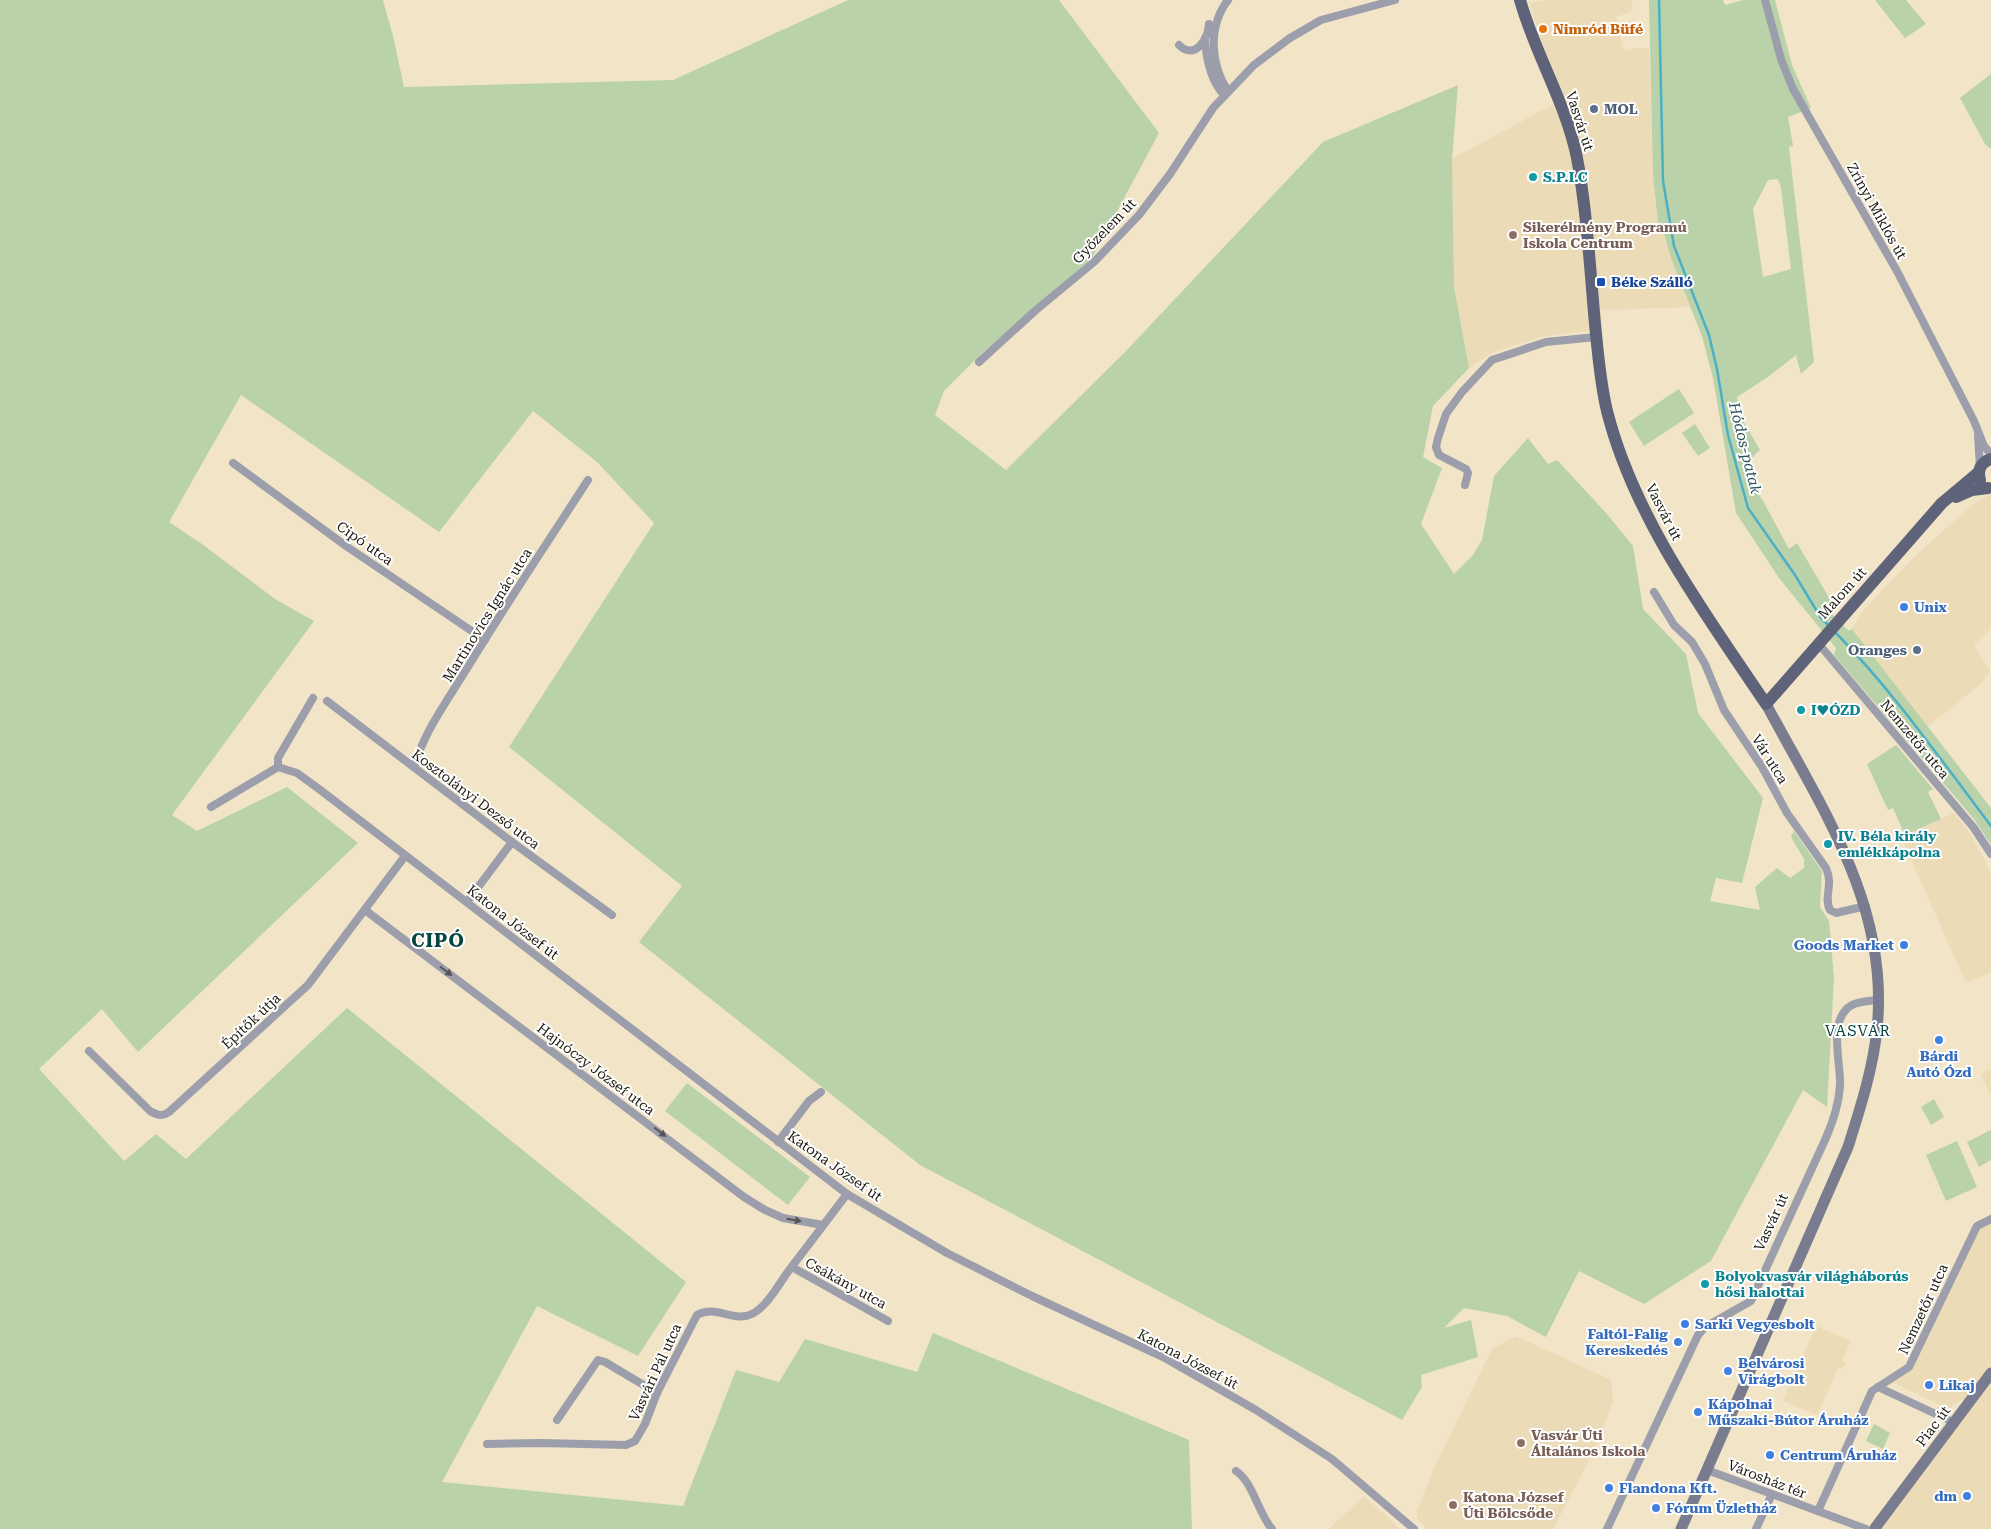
<svg xmlns="http://www.w3.org/2000/svg" width="1991" height="1529" viewBox="0 0 1991 1529" font-family="'Roboto Serif',serif">
<style>
.built{fill:#ebdbb7}
.green{fill:#b9d2aa;fill-rule:evenodd}
.lines{fill:none;stroke-linecap:round;stroke-linejoin:round}
.stream{stroke:#4bafc5;stroke-width:2.5}
.street{stroke:#9c9eab;stroke-width:8}
.secondary{stroke:#787c8e;stroke-width:11}
.primary{stroke:#5f6379;stroke-width:12}
.oneway{fill:#565454}
.food-dot{fill:#e8710a;stroke:#fff;stroke-width:2}
.service-dot{fill:#5c6f8a;stroke:#fff;stroke-width:2}
.culture-dot{fill:#0f9aa8;stroke:#fff;stroke-width:2}
.education-dot{fill:#8d6e63;stroke:#fff;stroke-width:2}
.transit-dot{fill:#1a4fb4;stroke:#fff;stroke-width:2}
.shop-dot{fill:#3f7fe0;stroke:#fff;stroke-width:2}
.labels{text-anchor:middle;dominant-baseline:central;stroke-width:4;stroke-linejoin:round;paint-order:stroke}
.food-label{font-size:14px;font-weight:bold;fill:#c56008;stroke:#fff;text-anchor:start}
.service-label{font-size:14px;font-weight:bold;fill:#4e5e75;stroke:#fff;text-anchor:start}
.street-label{font-size:14px;fill:#1c180d;stroke:#fff}
.culture-label{font-size:14px;font-weight:bold;fill:#0d838f;stroke:#fff;text-anchor:start}
.education-label{font-size:14px;font-weight:bold;fill:#785e54;stroke:#fff;text-anchor:start}
.transit-label{font-size:14px;font-weight:bold;fill:#164399;stroke:#fff;text-anchor:start}
.shop-label{font-size:14px;font-weight:bold;fill:#366cbe;stroke:#fff;text-anchor:start}
.water-label{font-size:15px;font-style:italic;fill:#29545f;stroke:#fff}
.neighbourhood-label{font-size:15px;letter-spacing:1px;fill:#064641;stroke:#fff}
.district-label{font-size:19px;font-weight:bold;letter-spacing:1px;fill:#064641;stroke:#fff}
</style>
<rect width="100%" height="100%" fill="#f1e4c7"/>
<g class="built">
<path d="M 1545,0 L 1631,0 L 1633,11 L 1616,17 L 1624,51 L 1636,48 L 1649,48 L 1653,176 L 1659,231 L 1662,231 L 1672,261 L 1690,307 L 1601,310 L 1602,329 L 1544,336 L 1491,353 L 1469,368 L 1454,287 L 1452,159 L 1561,100 L 1529,3 Z"/>
<path d="M 1991,494 L 1991,629 L 1974,645 L 1990,671 L 1982,683 L 1927,727 L 1852,629 L 1861,613 L 1912,559 L 1972,505 Z"/>
<path d="M 1954,813 L 1967,829 L 1985,860 L 1991,875 L 1991,972 L 1966,983 L 1901,837 Z"/>
<path d="M 1991,1069 L 1991,1095 L 1981,1074 Z"/>
<path d="M 1991,1219 L 1991,1529 L 1869,1529 L 1964,1399 L 1953,1405 L 1950,1410 L 1889,1380 L 1909,1367 L 1977,1226 Z"/>
<path d="M 1816,1326 L 1851,1341 L 1842,1361 L 1846,1363 L 1843,1369 L 1838,1368 L 1817,1415 L 1783,1401 Z"/>
<path d="M 1516,1336 L 1611,1380 L 1613,1402 L 1592,1455 L 1553,1529 L 1427,1529 L 1417,1518 L 1417,1511 L 1433,1470 L 1492,1349 Z"/>
<path d="M 1364,1496 L 1400,1529 L 1329,1529 Z"/>
</g>
<g class="green">
<path d="M 0,0 L 383,0 L 393,36 L 404,87 L 673,80 L 848,0 L 1059,0 L 1159,133 L 1092,258 L 982,353 L 944,391 L 935,415 L 1006,470 L 1125,352 L 1323,142 L 1458,85 L 1452,159 L 1454,287 L 1469,368 L 1433,406 L 1423,457 L 1442,468 L 1421,524 L 1454,574 L 1473,555 L 1482,540 L 1494,476 L 1528,438 L 1548,464 L 1557,460 L 1607,514 L 1633,546 L 1643,609 L 1686,654 L 1698,713 L 1763,798 L 1742,883 L 1716,878 L 1710,901 L 1760,910 L 1755,887 L 1777,868 L 1790,878 L 1804,868 L 1804,859 L 1791,837 L 1794,831 L 1822,871 L 1820,907 L 1829,921 L 1834,978 L 1827,1107 L 1803,1090 L 1711,1261 L 1644,1304 L 1579,1271 L 1546,1337 L 1507,1316 L 1464,1308 L 1444,1328 L 1471,1320 L 1478,1357 L 1421,1375 L 1422,1387 L 1402,1420 L 920,1165 L 639,942 L 682,886 L 509,747 L 654,523 L 597,462 L 533,411 L 439,532 L 241,395 L 169,522 L 202,544 L 275,599 L 314,621 L 172,815 L 197,831 L 287,787 L 358,843 L 138,1052 L 102,1009 L 39,1069 L 124,1161 L 156,1134 L 186,1159 L 347,1008 L 686,1282 L 638,1356 L 537,1306 L 442,1482 L 683,1506 L 736,1370 L 779,1382 L 805,1339 L 917,1372 L 933,1333 L 1189,1440 L 1192,1529 L 0,1529 Z"/>
<path d="M 1649,0 L 1723,0 L 1725,5 L 1743,0 L 1775,0 L 1792,65 L 1811,108 L 1788,117 L 1793,146 L 1789,147 L 1814,362 L 1801,374 L 1796,355 L 1768,377 L 1737,397 L 1739,421 L 1742,419 L 1760,450 L 1747,462 L 1752,486 L 1762,499 L 1789,549 L 1797,543 L 1835,608 L 1831,613 L 1849,631 L 1852,629 L 1991,808 L 1991,845 L 1974,819 L 1834,655 L 1836,648 L 1779,578 L 1736,513 L 1713,378 L 1702,336 L 1672,261 L 1663,231 L 1659,231 L 1653,176 ZM 1778,179 L 1781,188 L 1791,269 L 1763,277 L 1753,209 L 1768,180 Z"/>
<path d="M 1875,0 L 1906,0 L 1926,24 L 1905,38 Z"/>
<path d="M 1991,74 L 1991,149 L 1985,144 L 1960,98 Z"/>
<path d="M 1679,389 L 1694,413 L 1644,446 L 1629,422 Z"/>
<path d="M 1695,424 L 1710,448 L 1698,456 L 1682,433 Z"/>
<path d="M 1896,745 L 1933,789 L 1928,792 L 1941,819 L 1905,835 L 1893,808 L 1888,810 L 1867,764 Z"/>
<path d="M 687,1083 L 810,1177 L 788,1205 L 665,1111 Z"/>
<path d="M 1934,1099 L 1944,1117 L 1931,1125 L 1921,1107 Z"/>
<path d="M 1991,1130 L 1991,1160 L 1979,1167 L 1967,1142 Z"/>
<path d="M 1957,1141 L 1977,1187 L 1946,1201 L 1926,1155 Z"/>
<path d="M 1874,1424 L 1890,1433 L 1883,1449 L 1866,1441 Z"/>
</g>
<g class="lines">
<g class="stream">
<path d="M 1659,0 L 1663,181 L 1674,246 L 1709,335 L 1717,369 L 1728,435 L 1748,508 L 1795,575 L 1821,618 L 1829,626"/>
<path d="M 1835,632 C 1893,691 1941,760 1991,826"/>
</g>
<g class="street">
<path d="M 1765,0 L 1781,59 L 1793,89 L 1898,273 L 1974,421 L 1984,446 L 1991,454"/>
<path d="M 1205,38 C 1206,58 1210,80 1224,95"/>
<path d="M 1179,45 C 1195,61 1208,39 1209,24"/>
<path d="M 1228,91 C 1210,64 1208,26 1228,0"/>
<path d="M 979,362 L 1036,310 L 1094,262 L 1139,215 L 1170,174 L 1213,108 L 1254,65 L 1290,38 L 1321,20 L 1395,0"/>
<path d="M 1978,435 L 1980,468"/>
<path d="M 233,463 L 346,546 L 485,640"/>
<path d="M 1465,485 L 1468,473 L 1466,469 L 1439,455 L 1436,447 L 1438,438 L 1446,414 L 1462,392 L 1492,360 L 1546,342 L 1596,337"/>
<path d="M 1654,592 L 1674,625 L 1692,642 L 1705,664 L 1724,710 L 1762,767 L 1787,813 L 1826,868 C 1834,886 1823,897 1830,910 L 1836,913 L 1866,906"/>
<path d="M 1818,643 L 1974,828 L 1991,854"/>
<path d="M 327,701 L 512,842 L 612,915"/>
<path d="M 278,767 L 297,773 L 319,789 L 847,1194 L 947,1253 L 1032,1296 L 1163,1357 L 1256,1410 L 1332,1459 L 1414,1529"/>
<path d="M 414,767 C 424,732 447,701 466,670 C 505,606 547,543 588,480"/>
<path d="M 211,807 L 278,767 L 278,758 L 313,698"/>
<path d="M 467,902 L 512,842"/>
<path d="M 365,910 L 744,1197 L 765,1210 L 783,1218 L 823,1225"/>
<path d="M 89,1051 L 150,1111 C 157,1115 162,1117 169,1112 L 308,985 L 405,856"/>
<path d="M 778,1142 L 809,1101 L 821,1092"/>
<path d="M 792,1267 L 888,1321"/>
<path d="M 1878,1387 L 1955,1423"/>
<path d="M 557,1420 L 598,1360 L 605,1362 L 657,1393"/>
<path d="M 487,1444 L 542,1443 L 626,1445 L 635,1441 L 645,1424 L 657,1393 L 697,1315 C 716,1304 734,1323 752,1314 C 767,1306 778,1286 787,1273 C 807,1247 827,1220 847,1194"/>
<path d="M 1707,1470 L 1866,1529"/>
<path d="M 1236,1471 C 1253,1482 1258,1513 1272,1529"/>
<path d="M 1818,1511 L 1872,1391 L 1909,1367 L 1977,1226 L 1991,1219"/>
<path d="M 1607,1529 L 1698,1335 L 1705,1327 L 1751,1301 L 1825,1140 C 1833,1122 1839,1104 1840,1085 C 1841,1062 1827,1019 1852,1005 C 1860,1001 1870,1001 1878,1000"/>
<path d="M 1756,1529 L 1772,1494"/>
</g>
<g class="secondary">
<path d="M 1875,1528 L 1991,1373"/>
<path d="M 1681,1529 L 1848,1147 C 1860,1109 1873,1069 1877,1029 C 1890,906 1821,807 1766,704"/>
</g>
<g class="primary">
<path d="M 1520,0 C 1535,54 1566,103 1577,158 C 1587,212 1590,269 1595,324 C 1598,353 1600,382 1607,411 C 1634,518 1705,613 1766,704 L 1942,503 L 1979,472"/>
<path d="M 1980,480 C 1977,470 1981,462 1991,459"/>
<path d="M 1956,497 L 1972,490 L 1988,488"/>
</g>
</g>
<defs><path id="oneway-solid" d="M-6-.8H1V-3.2L6.5 0L1 3.2V.8H-6Z" transform="scale(1.25)"/></defs>
<g class="oneway">
<use href="#oneway-solid" transform="translate(446 971) rotate(37)"/>
<use href="#oneway-solid" transform="translate(660 1132) rotate(37)"/>
<use href="#oneway-solid" transform="translate(794 1220) rotate(9)"/>
</g>
<circle class="food-dot" cx="1543" cy="29" r="5"/>
<g class="service-dot">
<circle cx="1594" cy="109" r="5"/>
<circle cx="1917" cy="650" r="5"/>
</g>
<g class="culture-dot">
<circle cx="1533" cy="177" r="5"/>
<circle cx="1801" cy="710" r="5"/>
<circle cx="1828" cy="844" r="5"/>
<circle cx="1705" cy="1284" r="5"/>
</g>
<g class="education-dot">
<circle cx="1513" cy="235" r="5"/>
<circle cx="1521" cy="1443" r="5"/>
<circle cx="1453" cy="1505" r="5"/>
</g>
<rect class="transit-dot" x="1596" y="277" width="10" height="10" rx="2.5"/>
<g class="shop-dot">
<circle cx="1904" cy="607" r="5"/>
<circle cx="1904" cy="945" r="5"/>
<circle cx="1939" cy="1040" r="5"/>
<circle cx="1685" cy="1324" r="5"/>
<circle cx="1678" cy="1342" r="5"/>
<circle cx="1728" cy="1371" r="5"/>
<circle cx="1929" cy="1385" r="5"/>
<circle cx="1698" cy="1412" r="5"/>
<circle cx="1770" cy="1455" r="5"/>
<circle cx="1609" cy="1488" r="5"/>
<circle cx="1967" cy="1496" r="5"/>
<circle cx="1656" cy="1508" r="5"/>
</g>
<g class="labels">
<g class="food-label">
<text x="1553" y="29">Nimród Büfé</text>
</g>
<g class="service-label">
<text x="1604" y="109">MOL</text>
<text x="1907" y="650" text-anchor="end">Oranges</text>
</g>
<g class="street-label">
<text transform="translate(1580 121) rotate(72)">Vasvár út</text>
<text transform="translate(1877 211) rotate(61)">Zrínyi Miklós út</text>
<text transform="translate(1104 231) rotate(-46)">Győzelem út</text>
<text transform="translate(1664 512) rotate(63)">Vasvár út</text>
<text transform="translate(365 543) rotate(35)">Cipó utca</text>
<text transform="translate(1842 593) rotate(-48)">Malom út</text>
<text transform="translate(487 615) rotate(-58)">Martinovics Ignác utca</text>
<text transform="translate(1915 739) rotate(50)">Nemzetőr utca</text>
<text transform="translate(1770 759) rotate(58)">Vár utca</text>
<text transform="translate(476 799) rotate(37)">Kosztolányi Dezső utca</text>
<text transform="translate(513 922) rotate(38)">Katona József út</text>
<text transform="translate(251 1021) rotate(-43)">Építők útja</text>
<text transform="translate(596 1069) rotate(37)">Hajnóczy József utca</text>
<text transform="translate(835 1166) rotate(35)">Katona József út</text>
<text transform="translate(1771 1222) rotate(-65)">Vasvár út</text>
<text transform="translate(846 1283) rotate(29)">Csákány utca</text>
<text transform="translate(1923 1309) rotate(-65)">Nemzetőr utca</text>
<text transform="translate(1188 1359) rotate(28)">Katona József út</text>
<text transform="translate(655 1372) rotate(-65)">Vasvári Pál utca</text>
<text transform="translate(1933 1426) rotate(-53)">Piac út</text>
<text transform="translate(1767 1479) rotate(21)">Városház tér</text>
</g>
<g class="culture-label">
<text x="1543" y="177">S.P.I.C</text>
<text x="1811" y="710">I♥ÓZD</text>
<text x="1838" y="836">IV. Béla király<tspan x="1838" dy="16">emlékkápolna</tspan></text>
<text x="1715" y="1276">Bolyokvasvár világháborús<tspan x="1715" dy="16">hősi halottai</tspan></text>
</g>
<g class="education-label">
<text x="1523" y="227">Sikerélmény Programú<tspan x="1523" dy="16">Iskola Centrum</tspan></text>
<text x="1531" y="1435">Vasvár Úti<tspan x="1531" dy="16">Általános Iskola</tspan></text>
<text x="1463" y="1497">Katona József<tspan x="1463" dy="16">Úti Bölcsőde</tspan></text>
</g>
<g class="transit-label">
<text x="1611" y="282">Béke Szálló</text>
</g>
<g class="shop-label">
<text x="1914" y="607">Unix</text>
<text x="1894" y="945" text-anchor="end">Goods Market</text>
<text x="1939" y="1056" text-anchor="middle">Bárdi<tspan x="1939" dy="16">Autó Ózd</tspan></text>
<text x="1695" y="1324">Sarki Vegyesbolt</text>
<text x="1668" y="1334" text-anchor="end">Faltól-Falig<tspan x="1668" dy="16">Kereskedés</tspan></text>
<text x="1738" y="1363">Belvárosi<tspan x="1738" dy="16">Virágbolt</tspan></text>
<text x="1939" y="1385">Likaj</text>
<text x="1708" y="1404">Kápolnai<tspan x="1708" dy="16">Műszaki-Bútor Áruház</tspan></text>
<text x="1780" y="1455">Centrum Áruház</text>
<text x="1619" y="1488">Flandona Kft.</text>
<text x="1957" y="1496" text-anchor="end">dm</text>
<text x="1666" y="1508">Fórum Üzletház</text>
</g>
<g class="water-label">
<text transform="translate(1745 448) rotate(76)">Hódos-patak</text>
</g>
<g class="neighbourhood-label">
<text x="1858" y="1031">VASVÁR</text>
</g>
<g class="district-label">
<text x="438" y="940">CIPÓ</text>
</g>
</g>
</svg>
